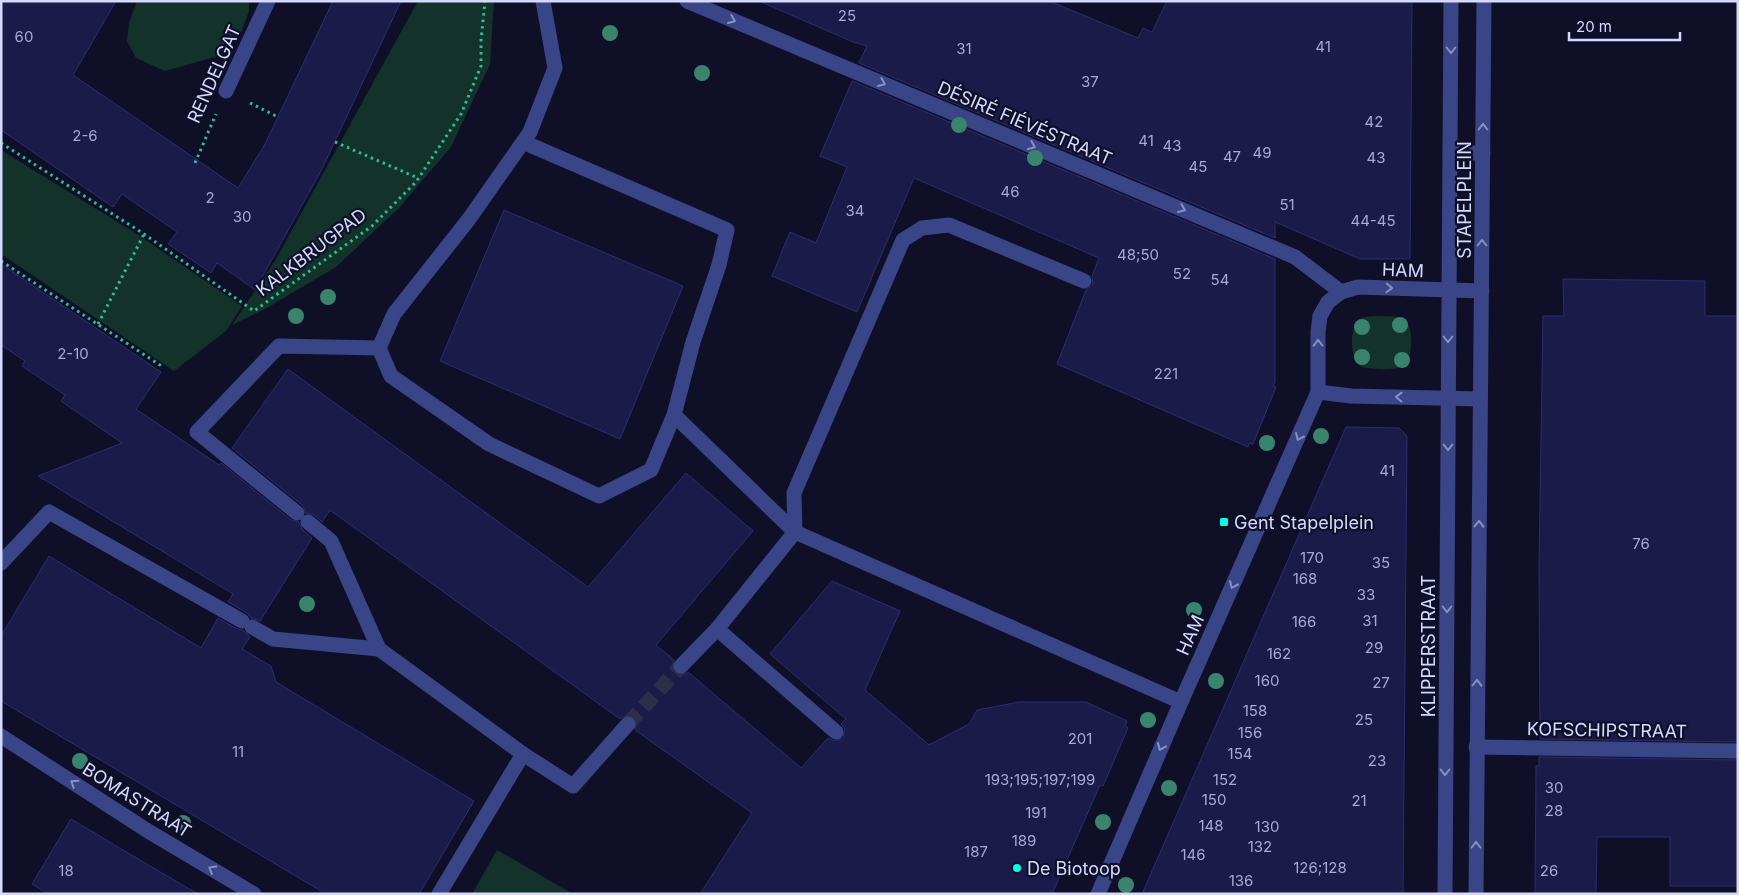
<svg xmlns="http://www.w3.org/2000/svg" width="1739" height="895" viewBox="0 0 1739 895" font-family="Inter,sans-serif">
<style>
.green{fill:#12322a}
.building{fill:#1b1b49;stroke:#2d2c75}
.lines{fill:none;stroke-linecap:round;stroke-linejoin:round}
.minor-tunnel{stroke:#2d2e48;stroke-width:15;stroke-dasharray:15 8;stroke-linecap:butt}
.path{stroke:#2dbc97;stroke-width:3;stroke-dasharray:2.5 4;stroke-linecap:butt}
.minor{stroke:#394587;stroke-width:15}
.tree{fill:#3a846e}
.oneway{stroke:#888fc3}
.poi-dot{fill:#02ffe7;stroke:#0f1028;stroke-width:2}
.labels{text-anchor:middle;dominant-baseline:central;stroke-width:4.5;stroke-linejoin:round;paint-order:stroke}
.number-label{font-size:15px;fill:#a7aad2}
.street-label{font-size:18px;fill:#d6d9ff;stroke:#0f1028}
.poi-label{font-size:18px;fill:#d6d9ff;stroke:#0f1028;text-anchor:start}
</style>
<rect width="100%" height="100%" fill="#0f1028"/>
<g class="green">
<path d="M 137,1 L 249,1 L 249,11 L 241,33 L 218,56 L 165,71 L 136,58 L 127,41 L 129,23 Z"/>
<path d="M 418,1 L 494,1 L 490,64 L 451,147 L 399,208 L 336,267 L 267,308 L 232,325 L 275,261 Z"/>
<path d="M 1,150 L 137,234 L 242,306 L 226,331 L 174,371 L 1,254 Z"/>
<path d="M 1393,316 C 1398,318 1403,318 1407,322 C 1413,330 1413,359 1404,365 C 1396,371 1377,369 1367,368 C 1349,367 1348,329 1359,320 C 1366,314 1384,317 1393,316 Z"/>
<path d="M 497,850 L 573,894 L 472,894 Z"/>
</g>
<g class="building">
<path d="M 1,1 L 116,1 L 73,75 L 238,188 L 265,144 L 333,1 L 401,1 L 321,171 L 255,290 L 217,263 L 211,273 L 168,244 L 177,232 L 122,194 L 113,207 L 1,130 Z"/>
<path d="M 759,1 L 1049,1 L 1138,38 L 1143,28 L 1152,32 L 1167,1 L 1412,1 L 1410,259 L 1360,259 L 1275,222 L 1275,238 L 859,63 L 867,46 L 853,42 Z"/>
<path d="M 852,81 L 1275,259 L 1275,382 L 1273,386 L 1276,387 L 1253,444 L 1249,443 L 1248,447 L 1057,364 L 1086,290 L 1093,284 L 1092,276 L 1099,258 L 914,178 L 857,312 L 772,276 L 790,232 L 816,243 L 847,167 L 820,156 Z"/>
<path d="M 504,210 L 683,286 L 620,439 L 440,361 Z"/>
<path d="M 1,264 L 161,372 L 136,409 L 219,465 L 221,463 L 291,520 L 299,522 L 302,529 L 312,538 L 260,621 L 251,618 L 247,613 L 228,602 L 233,594 L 38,476 L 122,443 L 61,401 L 65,395 L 22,366 L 25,361 L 1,345 Z"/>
<path d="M 1563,279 L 1705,281 L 1705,316 L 1738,316 L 1738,742 L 1540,739 L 1539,567 L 1543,316 L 1564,316 Z"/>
<path d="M 288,369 L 588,587 L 686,473 L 753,531 L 656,645 L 674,660 L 672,668 L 675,673 L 683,675 L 688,672 L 801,768 L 828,738 L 835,741 L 843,738 L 845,729 L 841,724 L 846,719 L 770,654 L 832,581 L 900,611 L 865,690 L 929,745 L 969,724 L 977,710 L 1019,702 L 1086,702 L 1127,721 L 1125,726 L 1128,728 L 1103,786 L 1100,785 L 1052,894 L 700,894 L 752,813 L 635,730 L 637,722 L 634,717 L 626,715 L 620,719 L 330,510 L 322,522 L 314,515 L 306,513 L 303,506 L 232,448 Z"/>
<path d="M 1346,427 L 1399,428 L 1407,436 L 1403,894 L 1142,894 Z"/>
<path d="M 49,556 L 201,648 L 218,618 L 237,629 L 243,630 L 250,637 L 242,649 L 271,666 L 276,682 L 474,801 L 419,894 L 326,894 L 1,701 L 1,636 Z"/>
<path d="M 1539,757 L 1738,760 L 1738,886 L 1670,886 L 1670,837 L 1597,837 L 1596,894 L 1535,894 L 1536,766 L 1539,766 Z"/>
<path d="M 71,819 L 133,856 L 198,894 L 49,894 L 32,884 Z"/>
</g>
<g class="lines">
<path class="minor-tunnel" d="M 628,724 L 681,666"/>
<g class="path">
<path d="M 250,103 L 278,117"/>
<path d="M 335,142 L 418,178"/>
<path d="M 1,143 L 144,234 L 254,311 L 372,226 L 416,182 L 461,114 L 481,66 L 481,40 L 485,1"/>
<path d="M 195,163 L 216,114"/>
<path d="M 1,261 L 163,367"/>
<path d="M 98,324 L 144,234"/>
</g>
<g class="minor">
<path d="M 687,1 L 1295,257 L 1341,292"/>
<path d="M 226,91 L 268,1"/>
<path d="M 523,142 L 727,230 L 719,265 L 693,342 L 674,415 L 651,470 L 599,496 L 489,444 L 391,376 L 379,348 L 394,314 L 469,219 L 530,132 L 555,68 L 543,1"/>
<path d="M 1450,153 L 1483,153"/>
<path d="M 1318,392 L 1351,396 L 1480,399"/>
<path d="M 674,415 L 795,532 L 1181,702"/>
<path d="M 297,513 L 197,432 L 279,346 L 379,348"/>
<path d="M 308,522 L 331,541 L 379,649 L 523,754 L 573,786 L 628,724"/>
<path d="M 1,563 L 49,512 L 242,621"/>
<path d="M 252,627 L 273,639 L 379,649"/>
<path d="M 681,666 L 717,629"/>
<path d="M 836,732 L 717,629 L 795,532 L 794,493 L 903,240 L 922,228 L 949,225 L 1084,281"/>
<path d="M 1,736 L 148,831 L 254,894"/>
<path d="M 1476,747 L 1738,751"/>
<path d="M 439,894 L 523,754"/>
<path d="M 1098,894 L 1181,702 L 1318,392 L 1318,332 L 1320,316 L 1328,302 L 1341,292 L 1358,287 L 1482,291"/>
<path d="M 1445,894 L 1451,1"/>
<path d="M 1476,894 L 1484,1"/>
</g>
</g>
<g class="tree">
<circle cx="610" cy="33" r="8"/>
<circle cx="702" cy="73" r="8"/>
<circle cx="959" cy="125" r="8"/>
<circle cx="1035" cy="158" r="8"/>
<circle cx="328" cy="297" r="8"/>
<circle cx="296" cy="316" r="8"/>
<circle cx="1400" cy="325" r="8"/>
<circle cx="1362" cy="327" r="8"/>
<circle cx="1362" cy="357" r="8"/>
<circle cx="1402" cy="360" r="8"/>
<circle cx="1321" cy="436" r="8"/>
<circle cx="1267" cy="443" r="8"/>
<circle cx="307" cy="604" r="8"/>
<circle cx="1194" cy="610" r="8"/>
<circle cx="1216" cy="681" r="8"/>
<circle cx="1148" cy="720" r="8"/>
<circle cx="80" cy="761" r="8"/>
<circle cx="1169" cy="788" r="8"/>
<circle cx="1103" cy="822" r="8"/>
<circle cx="183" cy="823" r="8"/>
<circle cx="1126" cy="885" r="8"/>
</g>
<defs><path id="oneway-chevron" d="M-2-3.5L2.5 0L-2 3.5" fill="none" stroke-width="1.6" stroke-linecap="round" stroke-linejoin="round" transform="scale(1.25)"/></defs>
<g class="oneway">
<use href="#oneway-chevron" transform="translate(732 20) rotate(23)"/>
<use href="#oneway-chevron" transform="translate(1451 50) rotate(90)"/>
<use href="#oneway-chevron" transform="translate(882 83) rotate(23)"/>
<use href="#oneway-chevron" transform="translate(1483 127) rotate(-90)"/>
<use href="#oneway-chevron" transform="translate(1032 146) rotate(23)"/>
<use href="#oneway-chevron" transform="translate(1182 209) rotate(23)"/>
<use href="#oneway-chevron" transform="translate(1482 243) rotate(-90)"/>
<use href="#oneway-chevron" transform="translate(1389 288) rotate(2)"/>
<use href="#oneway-chevron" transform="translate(1448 339) rotate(90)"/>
<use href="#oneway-chevron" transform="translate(1318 343) rotate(-91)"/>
<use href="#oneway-chevron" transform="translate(1399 397) rotate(-179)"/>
<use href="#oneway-chevron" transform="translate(1299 437) rotate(114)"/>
<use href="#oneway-chevron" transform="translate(1448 447) rotate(90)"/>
<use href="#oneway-chevron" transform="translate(1479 524) rotate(-89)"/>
<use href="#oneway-chevron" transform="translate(1233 585) rotate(114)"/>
<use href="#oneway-chevron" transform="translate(1447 609) rotate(90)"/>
<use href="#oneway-chevron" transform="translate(1477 683) rotate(-89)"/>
<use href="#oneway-chevron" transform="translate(1161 747) rotate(113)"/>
<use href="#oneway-chevron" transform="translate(1445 772) rotate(90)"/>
<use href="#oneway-chevron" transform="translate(74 783) rotate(-147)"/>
<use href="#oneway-chevron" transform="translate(1476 845) rotate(-90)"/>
<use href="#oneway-chevron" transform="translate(212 869) rotate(-149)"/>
</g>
<g class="poi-dot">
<rect x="1219" y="517" width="10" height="10" rx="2.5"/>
<circle cx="1017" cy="868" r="5"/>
</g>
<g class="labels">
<g class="number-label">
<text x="847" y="15">25</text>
<text x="24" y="36">60</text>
<text x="1323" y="46">41</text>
<text x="964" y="48">31</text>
<text x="1090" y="81">37</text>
<text x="1374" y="121">42</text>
<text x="85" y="135">2-6</text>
<text x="1146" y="140">41</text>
<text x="1172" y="145">43</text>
<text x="1262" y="152">49</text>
<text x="1232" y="156">47</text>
<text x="1376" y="157">43</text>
<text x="1198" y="166">45</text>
<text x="1010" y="191">46</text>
<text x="210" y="197">2</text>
<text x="1287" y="204">51</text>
<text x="855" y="210">34</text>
<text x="242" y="216">30</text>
<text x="1373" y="220">44-45</text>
<text x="1138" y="254">48;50</text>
<text x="1182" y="273">52</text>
<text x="1220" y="279">54</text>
<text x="73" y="353">2-10</text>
<text x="1166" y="373">221</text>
<text x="1387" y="470">41</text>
<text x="1641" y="543">76</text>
<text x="1312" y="557">170</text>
<text x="1381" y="562">35</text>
<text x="1305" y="578">168</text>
<text x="1366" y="594">33</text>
<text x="1370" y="620">31</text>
<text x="1304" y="621">166</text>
<text x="1374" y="647">29</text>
<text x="1279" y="653">162</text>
<text x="1267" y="680">160</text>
<text x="1381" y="682">27</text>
<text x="1255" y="710">158</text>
<text x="1364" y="719">25</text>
<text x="1250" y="732">156</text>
<text x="1080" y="738">201</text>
<text x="238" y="751">11</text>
<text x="1240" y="753">154</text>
<text x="1377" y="760">23</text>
<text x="1040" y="779">193;195;197;199</text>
<text x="1225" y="779">152</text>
<text x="1554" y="787">30</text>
<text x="1214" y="799">150</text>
<text x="1359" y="800">21</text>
<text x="1554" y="810">28</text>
<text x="1036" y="812">191</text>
<text x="1211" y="825">148</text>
<text x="1267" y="826">130</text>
<text x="1024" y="840">189</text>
<text x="1260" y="846">132</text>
<text x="976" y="851">187</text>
<text x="1193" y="854">146</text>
<text x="1320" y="867">126;128</text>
<text x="66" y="870">18</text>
<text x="1549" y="870">26</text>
<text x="1241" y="880">136</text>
</g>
<g class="street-label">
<text transform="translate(214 74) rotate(-66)">RENDELGAT</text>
<text transform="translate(1025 123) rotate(23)">DÉSIRÉ FIÉVÉSTRAAT</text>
<text transform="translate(1464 200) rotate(-90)">STAPELPLEIN</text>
<text transform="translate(311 252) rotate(-37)">KALKBRUGPAD</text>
<text transform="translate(1403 270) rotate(2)">HAM</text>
<text transform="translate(1190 635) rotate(-66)">HAM</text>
<text transform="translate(1428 646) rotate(-90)">KLIPPERSTRAAT</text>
<text transform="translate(1607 730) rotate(1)">KOFSCHIPSTRAAT</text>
<text transform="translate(137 800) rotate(32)">BOMASTRAAT</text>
</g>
<g class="poi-label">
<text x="1234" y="522">Gent Stapelplein</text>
<text x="1027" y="868">De Biotoop</text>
</g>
</g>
<rect width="1739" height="895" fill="none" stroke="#d6d9ff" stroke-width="5"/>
<path d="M1569 32v8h111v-8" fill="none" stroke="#d6d9ff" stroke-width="2.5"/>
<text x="1576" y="32" font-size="15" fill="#d6d9ff" stroke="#0f1028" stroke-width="4" paint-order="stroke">20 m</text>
</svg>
